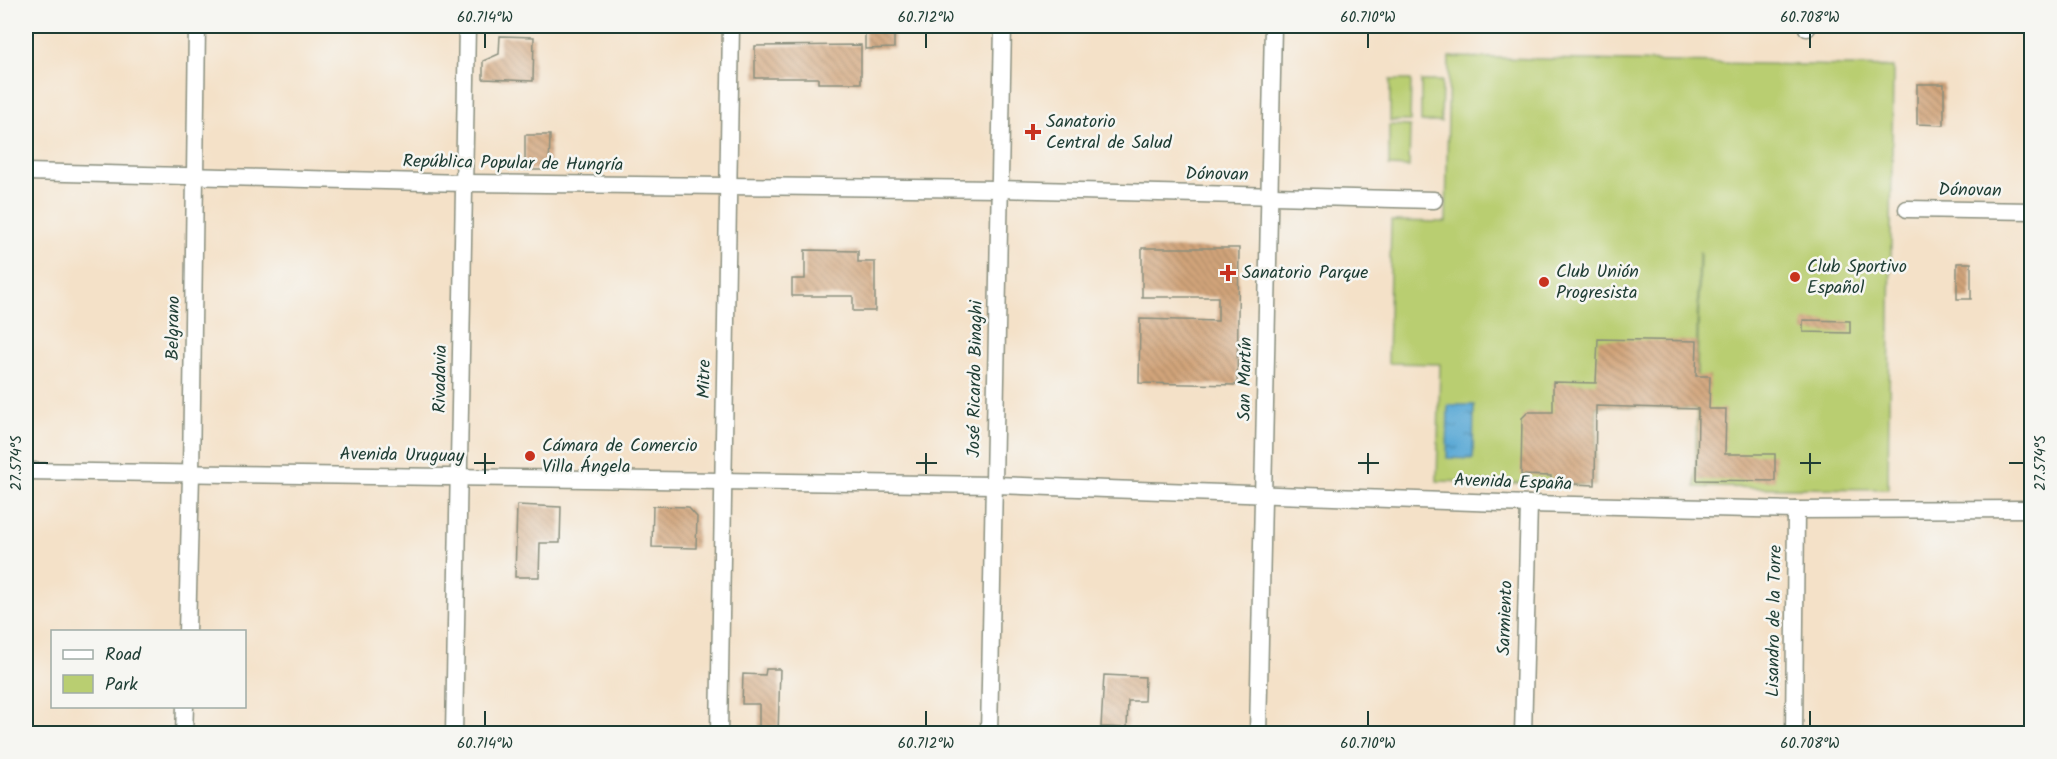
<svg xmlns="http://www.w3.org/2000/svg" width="2057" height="759" viewBox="0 0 2057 759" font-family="Kalam,sans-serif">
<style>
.green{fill:#b9ce71;stroke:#6c8652;stroke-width:1.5;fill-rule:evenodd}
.water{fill:url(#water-ripples);stroke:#3e7485;stroke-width:1.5}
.building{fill:url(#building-back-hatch)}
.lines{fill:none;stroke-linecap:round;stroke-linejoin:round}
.minor-casing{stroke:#8a8f7e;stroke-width:19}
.minor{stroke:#fff;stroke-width:16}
.ticks{fill:none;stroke:#1f3d34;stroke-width:2}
.poi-dot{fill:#c8321e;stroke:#f6f6f2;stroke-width:2}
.labels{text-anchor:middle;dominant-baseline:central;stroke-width:5;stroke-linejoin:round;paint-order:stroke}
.poi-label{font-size:18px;fill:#1f3d34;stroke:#f6f6f2;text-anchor:start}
.street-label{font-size:18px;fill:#1f3d34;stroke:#f6f6f2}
.neatline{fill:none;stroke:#1f3d34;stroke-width:2}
.ticks-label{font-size:15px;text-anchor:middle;fill:#1f3d34}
</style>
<defs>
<pattern id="water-ripples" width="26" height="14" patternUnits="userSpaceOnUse" patternTransform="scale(1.5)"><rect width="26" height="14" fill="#5daad6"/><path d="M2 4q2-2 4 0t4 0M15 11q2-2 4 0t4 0" fill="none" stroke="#4c8cae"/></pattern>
<pattern id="building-back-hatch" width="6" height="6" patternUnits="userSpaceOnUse" patternTransform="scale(1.5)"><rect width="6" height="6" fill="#d2a47a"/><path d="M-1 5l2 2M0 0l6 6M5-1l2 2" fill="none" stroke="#aa8765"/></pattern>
</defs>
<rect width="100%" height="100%" fill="#f6f6f2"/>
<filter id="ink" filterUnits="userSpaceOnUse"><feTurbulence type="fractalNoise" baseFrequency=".0167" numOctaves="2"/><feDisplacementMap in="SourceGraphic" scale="12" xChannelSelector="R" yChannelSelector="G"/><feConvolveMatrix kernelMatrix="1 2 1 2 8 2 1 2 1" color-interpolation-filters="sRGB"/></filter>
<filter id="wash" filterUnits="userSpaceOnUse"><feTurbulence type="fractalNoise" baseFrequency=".008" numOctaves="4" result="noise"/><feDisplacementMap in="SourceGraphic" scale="24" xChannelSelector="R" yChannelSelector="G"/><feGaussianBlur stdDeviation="1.35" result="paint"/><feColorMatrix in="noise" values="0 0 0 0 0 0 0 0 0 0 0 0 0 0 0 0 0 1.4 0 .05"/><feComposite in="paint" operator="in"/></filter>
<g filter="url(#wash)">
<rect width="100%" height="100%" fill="#f4e1c8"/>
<g class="green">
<path d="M 1449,57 L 1893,67 L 1888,489 L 1695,487 L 1697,409 L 1597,406 L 1595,485 L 1437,481 L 1440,364 L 1388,363 L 1391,221 L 1446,222 ZM 1699,252 L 1700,252 L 1697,376 L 1696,376 Z"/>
<path d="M 1390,80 L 1411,80 L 1410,121 L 1390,121 Z"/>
<path d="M 1421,81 L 1442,81 L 1441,122 L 1421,122 Z"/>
<path d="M 1389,125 L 1410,126 L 1409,167 L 1389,166 Z"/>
</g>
<path class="water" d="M 1448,405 L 1474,405 L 1473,459 L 1447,458 Z"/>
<g id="blocks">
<g class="building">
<path d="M 865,26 L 894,26 L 894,48 L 865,49 Z"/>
<path d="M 500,36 L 534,37 L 533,81 L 483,79 L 483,61 L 499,54 Z"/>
<path d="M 861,45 L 861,83 L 818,83 L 818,78 L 755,78 L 755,46 Z"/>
<path d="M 1917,84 L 1944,84 L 1944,125 L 1917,124 Z"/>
<path d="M 525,135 L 550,135 L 549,170 L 525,170 Z"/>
<path d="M 1142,248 L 1239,248 L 1237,385 L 1139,383 L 1140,319 L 1218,321 L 1218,297 L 1142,297 Z"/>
<path d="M 805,250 L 858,251 L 858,262 L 875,262 L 875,311 L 853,311 L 853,296 L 792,296 L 792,279 L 805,279 Z"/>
<rect x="1957" y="263" width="14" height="36"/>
<path d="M 1803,320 L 1850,321 L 1850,333 L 1803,332 Z"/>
<path d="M 1598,339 L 1697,341 L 1696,376 L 1710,376 L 1709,409 L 1726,409 L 1725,454 L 1775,454 L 1775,481 L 1697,480 L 1698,409 L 1596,406 L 1595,485 L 1551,483 L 1551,476 L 1521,475 L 1522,418 L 1528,412 L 1553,412 L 1553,382 L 1596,383 Z"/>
<path d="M 517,505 L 561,507 L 560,543 L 540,543 L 539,577 L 515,577 Z"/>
<path d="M 653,506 L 688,507 L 697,517 L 696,548 L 652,547 Z"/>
<path d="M 766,669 L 780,669 L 778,734 L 759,734 L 759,704 L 742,704 L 743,674 L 765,675 Z"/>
<path d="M 1104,675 L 1145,677 L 1144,701 L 1128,701 L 1127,728 L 1101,727 Z"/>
</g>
</g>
</g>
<g filter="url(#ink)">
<use href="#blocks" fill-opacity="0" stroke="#8a8f7e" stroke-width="1.5"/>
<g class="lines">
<g class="minor-casing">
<g id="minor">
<path d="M 1807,28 L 1807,26"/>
<path d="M 26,172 L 464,183 L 1000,189 L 1434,200"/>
<path d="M 1907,209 L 2032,211"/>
<path d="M 26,471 L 994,485 L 1529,504 L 1796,510 L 2032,509"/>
<path d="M 187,632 L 191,474 L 197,26"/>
<path d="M 184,734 L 185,706"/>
<path d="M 454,734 L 467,26"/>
<path d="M 719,734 L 731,26"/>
<path d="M 989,734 L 1003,26"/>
<path d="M 1258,734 L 1273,26"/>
<path d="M 1523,734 L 1529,504"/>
<path d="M 1794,734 L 1796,510"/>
</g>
</g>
<use href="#minor" class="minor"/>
</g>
</g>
<path class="ticks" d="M 485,33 L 485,48M 926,33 L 926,48M 1368,33 L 1368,48M 1810,33 L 1810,48M 485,453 L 485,474M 926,453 L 926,474M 1368,453 L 1368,474M 1810,453 L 1810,474M 33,463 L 48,463M 474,463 L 495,463M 916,463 L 937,463M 1358,463 L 1379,463M 1800,463 L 1821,463M 2009,463 L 2024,463M 485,711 L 485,726M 926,711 L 926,726M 1368,711 L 1368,726M 1810,711 L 1810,726"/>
<g class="poi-dot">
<path d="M1030 123h6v6h6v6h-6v6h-6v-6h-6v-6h6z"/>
<path d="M1225 264h6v6h6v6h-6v6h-6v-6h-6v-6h6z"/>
<circle cx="1795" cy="277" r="6"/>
<circle cx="1544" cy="282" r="6"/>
<circle cx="530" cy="456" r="6"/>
</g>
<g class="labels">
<g class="poi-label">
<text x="1046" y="122">Sanatorio<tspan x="1046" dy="21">Central de Salud</tspan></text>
<text x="1807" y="267">Club Sportivo<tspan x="1807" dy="21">Español</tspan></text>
<text x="1556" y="272">Club Unión<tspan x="1556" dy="21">Progresista</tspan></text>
<text x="1242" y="273">Sanatorio Parque</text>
<text x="542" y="446">Cámara de Comercio<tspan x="542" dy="21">Villa Ángela</tspan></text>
</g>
<g class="street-label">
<text transform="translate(513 164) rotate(1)">República Popular de Hungría</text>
<text transform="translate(1217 175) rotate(1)">Dónovan</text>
<text transform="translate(1970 191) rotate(1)">Dónovan</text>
<text transform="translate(174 328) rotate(-89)">Belgrano</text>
<text transform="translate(441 379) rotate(-89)">Rivadavia</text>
<text transform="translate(705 379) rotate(-89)">Mitre</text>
<text transform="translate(976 379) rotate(-89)">José Ricardo Binaghi</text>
<text transform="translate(1246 379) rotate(-89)">San Martín</text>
<text transform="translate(402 456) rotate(1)">Avenida Uruguay</text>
<text transform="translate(1513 483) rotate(2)">Avenida España</text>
<text transform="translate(1506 618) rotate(-88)">Sarmiento</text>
<text transform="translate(1775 621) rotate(-89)">Lisandro de la Torre</text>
</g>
</g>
<rect width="2057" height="759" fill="none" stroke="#f6f6f2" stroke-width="66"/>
<rect x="51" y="630" width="195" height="78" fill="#f6f6f2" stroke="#a0aca6" stroke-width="1.5"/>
<rect x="63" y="650" width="30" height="9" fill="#ffffff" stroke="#a0aca6" stroke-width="1.5"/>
<text x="105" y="660" font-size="18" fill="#1f3d34">Road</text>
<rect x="63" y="675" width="30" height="18" fill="#b9ce71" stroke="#a0aca6" stroke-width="1.5"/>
<text x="105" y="690" font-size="18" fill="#1f3d34">Park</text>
<rect x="33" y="33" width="1991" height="693" class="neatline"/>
<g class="ticks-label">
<text x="485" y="22">60.714°W</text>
<text x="926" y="22">60.712°W</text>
<text x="1368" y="22">60.710°W</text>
<text x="1810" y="22">60.708°W</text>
<text transform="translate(16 463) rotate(-90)" y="5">27.574°S</text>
<text transform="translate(2040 463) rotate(-90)" y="5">27.574°S</text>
<text x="485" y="748">60.714°W</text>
<text x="926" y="748">60.712°W</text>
<text x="1368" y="748">60.710°W</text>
<text x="1810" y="748">60.708°W</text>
</g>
</svg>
